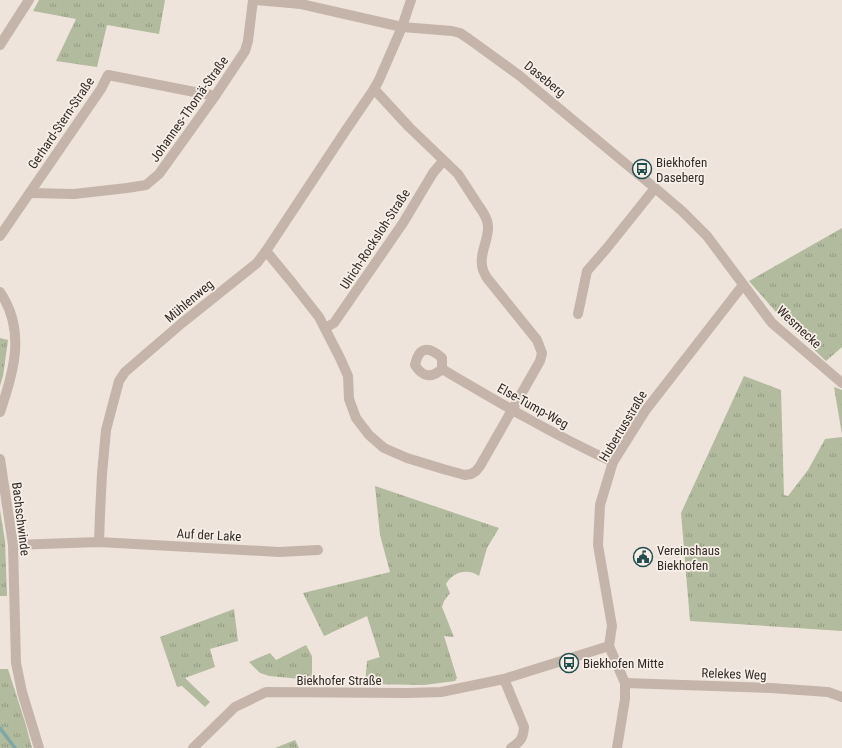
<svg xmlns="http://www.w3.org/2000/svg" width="842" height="748" viewBox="0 0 842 748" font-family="'Roboto Condensed',sans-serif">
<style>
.grass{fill:url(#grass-tufts)}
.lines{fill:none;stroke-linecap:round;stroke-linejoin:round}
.stream{stroke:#7ea7a8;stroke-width:3.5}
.street{stroke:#c5b4a9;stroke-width:10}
.labels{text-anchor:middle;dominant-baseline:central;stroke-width:3.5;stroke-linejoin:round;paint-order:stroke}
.street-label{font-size:13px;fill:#332b28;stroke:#f7efe7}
.poi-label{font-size:13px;fill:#332b28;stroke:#f7efe7;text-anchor:start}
</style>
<defs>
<pattern id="grass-tufts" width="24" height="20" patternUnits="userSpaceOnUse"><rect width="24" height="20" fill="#b2bb9d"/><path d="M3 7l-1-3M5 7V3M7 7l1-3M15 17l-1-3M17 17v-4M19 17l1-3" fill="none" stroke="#919880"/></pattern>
</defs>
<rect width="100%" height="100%" fill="#eee4db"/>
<g class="grass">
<path d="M 39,0 L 165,0 L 159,34 L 107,25 L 97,67 L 56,61 L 76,19 L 33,11 Z"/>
<path d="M 842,228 L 842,347 L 826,361 L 783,320 L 749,281 Z"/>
<path d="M 0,338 L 8,340 L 3,376 L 0,386 Z"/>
<path d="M 744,376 L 781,390 L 784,495 L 788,496 L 808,470 L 825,439 L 842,437 L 842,631 L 690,621 L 681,513 Z"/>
<path d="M 834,387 L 842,390 L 842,435 Z"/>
<path d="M 375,486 L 499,528 L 487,548 L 479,576 C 467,568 453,572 446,584 L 450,593 L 444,601 L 442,607 L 454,637 L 444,636 L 457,678 L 455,681 L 424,685 L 365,684 L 367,661 L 380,657 L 367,616 L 324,636 L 303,593 L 390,572 L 380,535 Z"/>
<path d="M 0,510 L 5,541 L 7,596 L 0,596 Z"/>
<path d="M 234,609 L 238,641 L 210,649 L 215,667 L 185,678 L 210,702 L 205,707 L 182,686 L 177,687 L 160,637 Z"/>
<path d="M 306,645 L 312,656 L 312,680 L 269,676 L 260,673 L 249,662 L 270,653 L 276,660 Z"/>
<path d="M 0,669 L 8,669 L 25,722 L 32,748 L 0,748 Z"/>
<path d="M 295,740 L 299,748 L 275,748 Z"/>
</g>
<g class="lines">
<path class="stream" d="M 0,728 L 15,748"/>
<g class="street">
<path d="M 256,0 L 301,4 L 402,27 L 452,31 L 460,33 L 469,39 L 520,76 L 655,188 L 682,211 L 707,236 L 772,323 L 842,383"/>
<path d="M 0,45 L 29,0"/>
<path d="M 30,193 L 74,194 L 127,188 L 146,185 L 159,174 L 215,96 L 245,51 L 248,41 L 253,0"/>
<path d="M 0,236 L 101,89 L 108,75 L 215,96"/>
<path d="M 266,251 L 290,280 L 319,317 L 340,358 L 348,376 L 349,399 L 356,418 L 369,435 L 384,448 L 407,458 L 443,469 L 465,475 L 471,474 L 476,471 L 480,466 L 540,361 L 542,353 L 537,340 L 487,278 C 486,276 484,273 483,270 C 478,255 489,240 488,226 C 488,221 486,218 484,214 L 458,174 L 409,127 L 374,89"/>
<path d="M 0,292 C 26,330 14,372 0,412"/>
<path d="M 578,314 L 587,271 L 607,248 L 655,188"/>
<path d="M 325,328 L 334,323 L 403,223 L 433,173 L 443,161"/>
<path d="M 442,369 C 432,378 423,378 415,365 C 419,346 429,346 442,358 L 442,369 C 498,402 554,435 613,462"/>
<path d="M 0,459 L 13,545 L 16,663 L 22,692 L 39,748"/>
<path d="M 99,542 L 100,514 L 102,474 L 106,430 L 119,381 L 125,372 L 182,323 L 257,263 L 266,251 L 346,130 L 374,89 L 379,80 L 402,27 L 411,0"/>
<path d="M 13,545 L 99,542 L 279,552 L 318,550"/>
<path d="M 504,679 L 524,727 C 523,739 521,741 511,748"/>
<path d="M 625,683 L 771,688 L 828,692 L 842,697"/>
<path d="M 193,748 L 235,707 L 266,692 L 407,693 L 441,692 L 504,679 L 609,646"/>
<path d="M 617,748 L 625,699 L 625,683 L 609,646 L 612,626 L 598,545 L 600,505 L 613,462 L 645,411 L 743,285"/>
</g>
</g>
<defs>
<g id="bus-ring" transform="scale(1)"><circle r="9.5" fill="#f7efe7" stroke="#224e4f" stroke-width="1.5"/><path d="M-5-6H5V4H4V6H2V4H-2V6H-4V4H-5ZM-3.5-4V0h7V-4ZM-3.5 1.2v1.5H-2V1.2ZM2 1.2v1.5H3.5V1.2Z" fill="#224e4f"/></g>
<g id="civic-ring" transform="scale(1)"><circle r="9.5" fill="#f7efe7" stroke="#224e4f" stroke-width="1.5"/><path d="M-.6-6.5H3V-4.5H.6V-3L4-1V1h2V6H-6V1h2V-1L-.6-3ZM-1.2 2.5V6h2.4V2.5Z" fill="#224e4f"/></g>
</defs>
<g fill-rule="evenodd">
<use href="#bus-ring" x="642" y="169"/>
<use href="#civic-ring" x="643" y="557"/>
<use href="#bus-ring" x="569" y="663"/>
</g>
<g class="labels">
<g class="street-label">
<text transform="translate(545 79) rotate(39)">Daseberg</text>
<text transform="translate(189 109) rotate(-55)">Johannes-Thomä-Straße</text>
<text transform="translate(61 123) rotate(-56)">Gerhard-Stern-Straße</text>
<text transform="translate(375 239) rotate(-57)">Ulrich-Rocksloh-Straße</text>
<text transform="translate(189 301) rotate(-40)">Mühlenweg</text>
<text transform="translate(799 327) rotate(43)">Wesmecke</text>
<text transform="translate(533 406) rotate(29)">Else-Tump-Weg</text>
<text transform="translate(623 426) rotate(-59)">Hubertusstraße</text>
<text transform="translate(21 519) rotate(83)">Bachschwinde</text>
<text transform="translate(209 535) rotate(3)">Auf der Lake</text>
<text transform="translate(734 674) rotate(2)">Relekes Weg</text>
<text x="339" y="680">Biekhofer Straße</text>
</g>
<g class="poi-label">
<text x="656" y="162">Biekhofen<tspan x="656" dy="15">Daseberg</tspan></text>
<text x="657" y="550">Vereinshaus<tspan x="657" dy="15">Biekhofen</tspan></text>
<text x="583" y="663">Biekhofen Mitte</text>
</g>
</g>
</svg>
